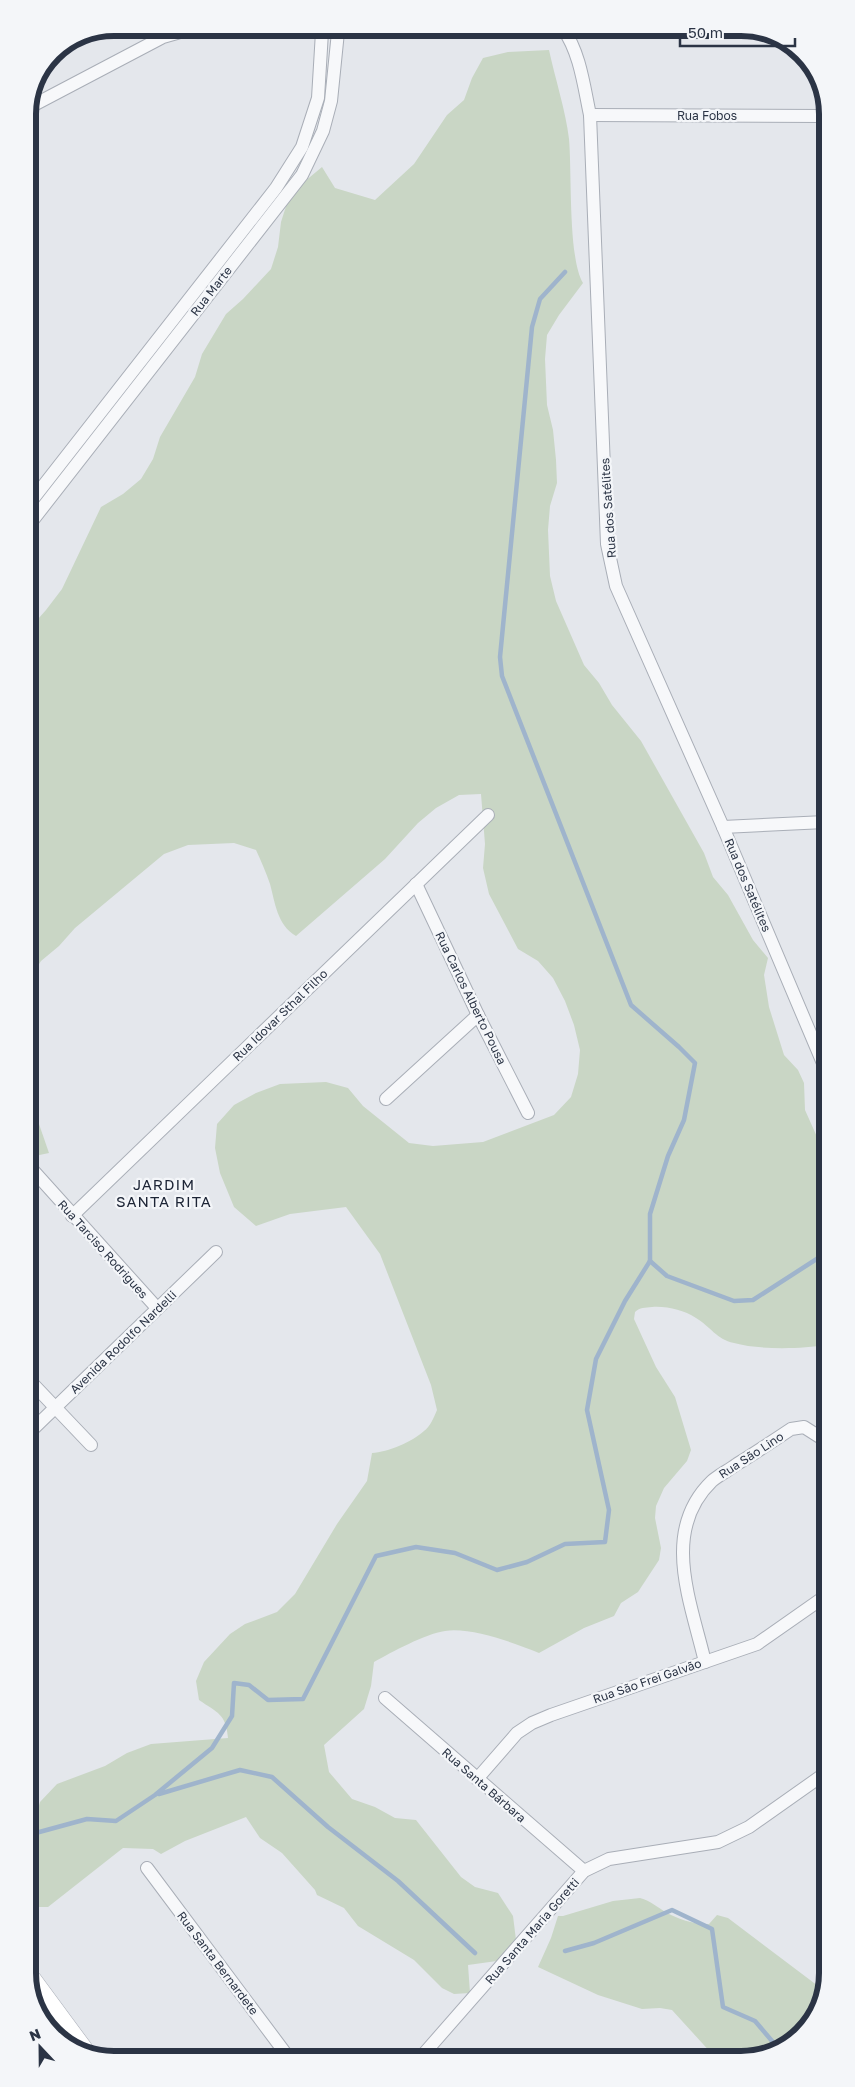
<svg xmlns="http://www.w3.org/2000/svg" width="855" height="2087" viewBox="0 0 855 2087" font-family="'Golos Text',sans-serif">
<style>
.green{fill:#c9d6c5}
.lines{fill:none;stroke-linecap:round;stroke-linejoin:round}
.stream{stroke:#9fb4cc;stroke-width:4.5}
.minor-casing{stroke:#a9aeb7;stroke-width:14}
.secondary-casing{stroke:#a9aeb7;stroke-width:20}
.minor{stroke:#f7f8fa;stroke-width:12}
.secondary{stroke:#fff;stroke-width:19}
.labels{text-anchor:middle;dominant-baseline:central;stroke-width:4.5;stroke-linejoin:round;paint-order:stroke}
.street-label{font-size:12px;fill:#2b3445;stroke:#f4f6f9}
.quarter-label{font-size:15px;letter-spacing:1px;fill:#1d2536;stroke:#f4f6f9}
.rim{fill:none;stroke:#2b3445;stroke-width:6}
</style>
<rect width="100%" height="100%" fill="#e4e7ec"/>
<g class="green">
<path d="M 549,50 C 555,78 566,112 569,139 C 572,172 568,259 583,283 L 559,315 L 547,335 L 545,359 L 547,405 L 553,430 L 556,460 L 557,483 L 550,506 L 548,530 L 550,576 L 556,601 L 584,665 L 599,683 L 612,705 L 641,741 L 704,853 L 713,877 L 728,895 L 753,940 L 768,958 L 764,975 L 769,1007 L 784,1055 L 798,1070 L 804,1083 L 805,1110 L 826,1157 L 826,1345 C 801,1349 759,1350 734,1343 C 716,1339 711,1327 696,1318 C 683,1310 668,1306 652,1307 C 645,1308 640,1307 635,1312 L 634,1319 L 656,1367 L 675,1397 L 691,1450 L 687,1461 L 664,1488 L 656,1506 L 655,1518 L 661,1548 L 659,1560 L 638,1592 L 621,1603 L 614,1616 L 584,1628 L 539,1653 C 515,1643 471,1627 445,1631 C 425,1634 392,1652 374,1662 L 371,1686 L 364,1709 L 324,1745 L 329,1772 L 352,1799 L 375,1807 L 395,1818 L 416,1820 L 461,1877 L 475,1887 L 498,1893 L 513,1916 L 516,1940 L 504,1960 L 468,1965 L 470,1993 L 454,1994 L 442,1988 L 414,1960 L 358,1926 L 344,1908 L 317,1895 L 315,1890 L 282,1853 L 260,1838 L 246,1817 L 185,1841 L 161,1854 L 153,1849 L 123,1848 L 48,1907 L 32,1907 L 32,1830 L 40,1802 L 57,1784 L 105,1766 L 127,1753 L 151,1744 L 228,1738 C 226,1714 218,1713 199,1700 L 196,1681 L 204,1662 L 230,1634 L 245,1624 L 277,1612 L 295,1594 L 337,1524 L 367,1481 L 372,1453 C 388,1452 412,1442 424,1431 C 430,1427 434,1417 437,1410 L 431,1385 L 380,1254 L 346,1207 L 290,1214 L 256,1226 L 234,1207 L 220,1173 L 215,1148 L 217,1124 L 234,1105 L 256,1093 L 280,1084 L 326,1082 L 348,1088 L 363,1106 L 409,1143 L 433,1146 L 483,1142 L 554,1115 L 571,1097 L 578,1074 L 580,1050 L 574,1025 L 565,1001 L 553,978 L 538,961 L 518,949 L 489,894 L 483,868 L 485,844 L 481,794 L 459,795 L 436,808 L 418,823 L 385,859 L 296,936 C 277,925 275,902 270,884 C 266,872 261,861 256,850 L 234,843 L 188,845 L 164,854 L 75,928 L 59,946 L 41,961 L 30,978 L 30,628 L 46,610 L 62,589 L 101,507 L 123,494 L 141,479 L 153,459 L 160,437 L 195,377 L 202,354 L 226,314 L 243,299 L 271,269 L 278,247 L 281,222 L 288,200 L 304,182 L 322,167 L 335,188 L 375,200 L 414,164 L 447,115 L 464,100 L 472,78 L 483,58 L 508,52 Z"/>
<path d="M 30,1098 L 49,1153 L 30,1157 Z"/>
<path d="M 640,1898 C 651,1901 657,1907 667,1913 C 678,1919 696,1925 709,1924 L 717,1915 L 728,1918 L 822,1989 L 810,2025 L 768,2055 L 713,2055 L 672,2010 L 660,2008 L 642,2009 L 598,1995 L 538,1967 L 551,1938 L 558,1916 L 563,1916 L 613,1901 Z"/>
</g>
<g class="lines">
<g class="stream">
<path d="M 650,1261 L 667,1276 L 734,1301 L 753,1300 L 826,1253"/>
<path d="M 159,1794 L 240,1770 L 272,1777 L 328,1827 L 398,1881 L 475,1953"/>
<path d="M 32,1834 L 87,1819 L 116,1821 L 155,1795 L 212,1748 L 232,1716 L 234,1683 L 249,1685 L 268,1700 L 303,1699 L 376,1556 L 416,1547 L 455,1553 L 497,1570 L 527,1562 L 565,1544 L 605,1542 L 609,1510 L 587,1410 L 596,1359 L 625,1301 L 650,1261 L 650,1214 L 668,1156 L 684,1120 L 695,1063 L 679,1047 L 631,1005 L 502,676 L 500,657 L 532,327 L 540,299 L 565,272"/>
<path d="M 565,1951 L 594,1943 L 672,1910 L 712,1929 L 723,2007 L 755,2021 L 778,2048"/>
</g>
<g class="minor-casing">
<g id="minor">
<path d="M 563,29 C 580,52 584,87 590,115 L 607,544 L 616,586 L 723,827 L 825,1068"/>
<path d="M 28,108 L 163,37 L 177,33"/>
<path d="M 590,115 L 823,116"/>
<path d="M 29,504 L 276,188 L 302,147 L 318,98 L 322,32"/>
<path d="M 29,525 L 302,175 L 323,131 L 331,101 L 338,32"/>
<path d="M 723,827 L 825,822"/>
<path d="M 416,884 L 478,1015 L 528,1113"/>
<path d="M 386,1099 L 478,1015"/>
<path d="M 30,1167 L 157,1308"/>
<path d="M 72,1216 L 488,815"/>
<path d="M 31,1382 L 91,1445"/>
<path d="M 31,1431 L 216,1252"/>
<path d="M 705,1662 C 691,1602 660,1531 712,1481 C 719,1475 729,1470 737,1464 C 755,1453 773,1441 791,1429 L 804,1427 L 826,1441"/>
<path d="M 385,1698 L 584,1871"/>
<path d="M 477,1779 L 517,1733 L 532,1723 L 551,1715 L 757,1644 L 827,1595"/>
<path d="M 147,1868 L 289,2058"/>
<path d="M 421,2057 L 584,1871 L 609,1859 L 718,1842 L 749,1827 L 827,1772"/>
</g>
</g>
<g class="secondary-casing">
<path id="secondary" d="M 32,1980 L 83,2049"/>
</g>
<use href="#minor" class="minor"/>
<use href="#secondary" class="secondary"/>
</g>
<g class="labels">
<g class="street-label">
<text x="707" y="115">Rua Fobos</text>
<text transform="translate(211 291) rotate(-52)">Rua Marte</text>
<text transform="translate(608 508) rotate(-94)">Rua dos Satélites</text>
<text transform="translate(748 885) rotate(67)">Rua dos Satélites</text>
<text transform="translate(471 998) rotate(64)">Rua Carlos Alberto Pousa</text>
<text transform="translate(280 1015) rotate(-44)">Rua Idovar Sthal Filho</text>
<text transform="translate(103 1249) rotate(48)">Rua Tarciso Rodrigues</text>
<text transform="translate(123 1342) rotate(-44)">Avenida Rodolfo Nardelli</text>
<text transform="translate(751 1455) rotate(-33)">Rua São Lino</text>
<text transform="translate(647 1681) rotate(-19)">Rua São Frei Galvão</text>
<text transform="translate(484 1785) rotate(41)">Rua Santa Bárbara</text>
<text transform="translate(532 1931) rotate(-49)">Rua Santa Maria Goretti</text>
<text transform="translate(218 1963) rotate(53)">Rua Santa Bernardete</text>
</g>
<g class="quarter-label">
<text x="164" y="1184">JARDIM<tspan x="164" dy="17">SANTA RITA</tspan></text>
</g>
</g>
<path d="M0 0H855V2087H0ZM114 36H741A78 78 0 0 1 819 114V1973A78 78 0 0 1 741 2051H114A78 78 0 0 1 36 1973V114A78 78 0 0 1 114 36Z" fill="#f4f6f9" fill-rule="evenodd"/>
<path class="rim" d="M114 36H741A78 78 0 0 1 819 114V1973A78 78 0 0 1 741 2051H114A78 78 0 0 1 36 1973V114A78 78 0 0 1 114 36Z"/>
<g transform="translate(40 2047) rotate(338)" stroke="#f4f6f9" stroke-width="4" paint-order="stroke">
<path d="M0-4L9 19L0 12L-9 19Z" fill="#2b3445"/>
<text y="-8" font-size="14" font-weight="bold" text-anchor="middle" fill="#2b3445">N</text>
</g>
<path d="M680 38v8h115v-8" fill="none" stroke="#2b3445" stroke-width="2.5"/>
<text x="688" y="38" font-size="15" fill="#2b3445" stroke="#f4f6f9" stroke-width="4" paint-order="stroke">50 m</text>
</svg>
